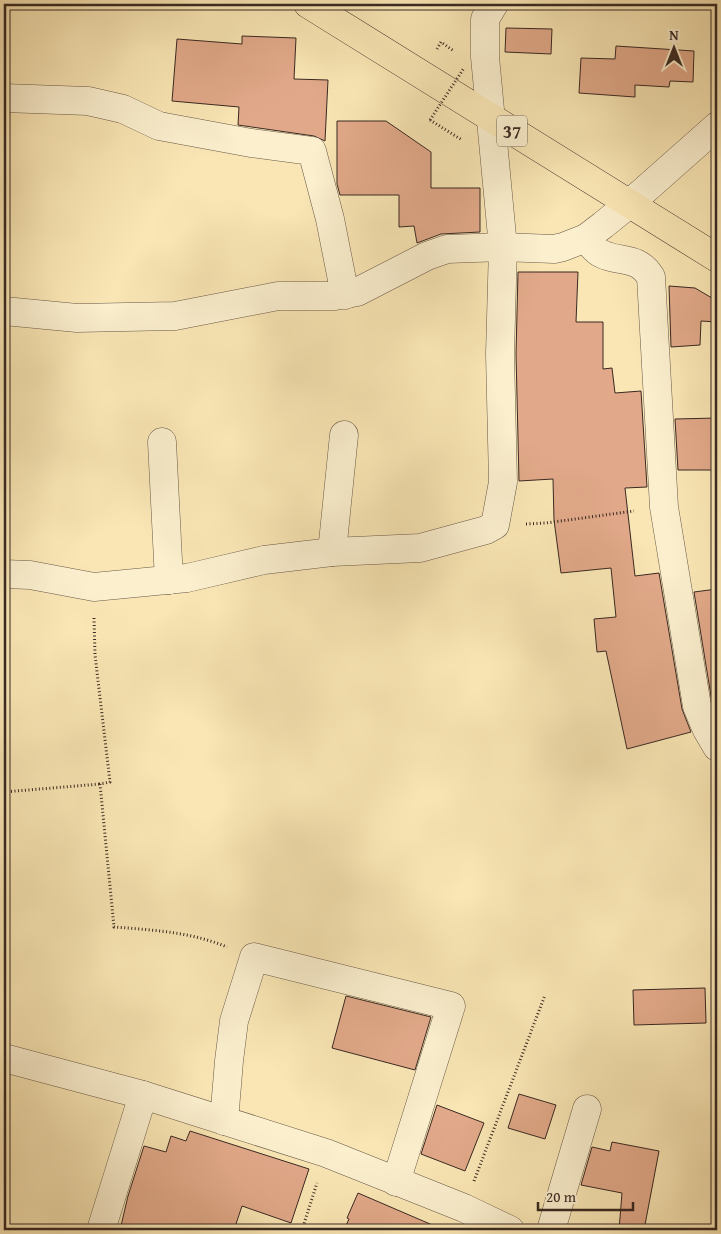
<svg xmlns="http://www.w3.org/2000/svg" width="721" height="1234" viewBox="0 0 721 1234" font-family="'Gentium Book Plus',serif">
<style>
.building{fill:#e1a989;stroke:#392923}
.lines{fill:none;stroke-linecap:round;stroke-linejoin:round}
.minor-casing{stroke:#695847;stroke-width:29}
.major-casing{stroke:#392923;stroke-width:29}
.path{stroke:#392923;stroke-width:3;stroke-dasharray:1 2.5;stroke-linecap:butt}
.minor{stroke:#fbefce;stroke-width:28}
.major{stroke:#f9e6b4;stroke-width:28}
.path-bridge{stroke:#392923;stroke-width:3;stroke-dasharray:1 2.5;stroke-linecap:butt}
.labels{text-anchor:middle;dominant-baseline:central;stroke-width:5;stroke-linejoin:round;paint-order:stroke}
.shield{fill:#fbefce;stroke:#736456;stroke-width:1}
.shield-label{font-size:18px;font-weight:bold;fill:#392923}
</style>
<rect width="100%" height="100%" fill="#f9e6b4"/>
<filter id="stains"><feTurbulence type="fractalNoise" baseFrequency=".004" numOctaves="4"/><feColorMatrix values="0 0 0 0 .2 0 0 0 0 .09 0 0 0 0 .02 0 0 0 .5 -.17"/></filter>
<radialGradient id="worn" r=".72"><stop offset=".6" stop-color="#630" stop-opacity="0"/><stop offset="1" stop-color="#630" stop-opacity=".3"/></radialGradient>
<g class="building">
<path d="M 506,28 L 552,29 L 551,54 L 505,52 Z"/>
<path d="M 242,36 L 296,38 L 294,79 L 328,80 L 325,141 L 314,136 L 238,125 L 239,107 L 172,101 L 177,39 L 242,44 Z"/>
<path d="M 616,46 L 694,51 L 693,82 L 670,81 L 669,87 L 635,85 L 635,97 L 579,93 L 581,58 L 615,59 Z"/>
<path d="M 337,121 L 386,121 L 431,152 L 431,188 L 480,188 L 480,232 L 441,234 L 417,243 L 414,226 L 399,227 L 399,195 L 340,195 L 337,184 Z"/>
<path d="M 518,272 L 578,272 L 576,322 L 603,322 L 603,369 L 612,368 L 615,393 L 641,391 L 647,487 L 625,488 L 635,576 L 659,573 L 682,709 L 691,732 L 627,749 L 606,651 L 597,652 L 594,619 L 616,617 L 611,568 L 561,573 L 554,520 L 553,479 L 519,481 L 516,354 Z"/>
<path d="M 669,286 L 695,288 L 717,301 L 717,322 L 701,321 L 700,345 L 671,347 Z"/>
<path d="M 717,418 L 717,470 L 678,470 L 675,419 Z"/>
<path d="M 717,589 L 717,701 L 712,702 L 694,592 Z"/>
<path d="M 705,988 L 706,1023 L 634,1025 L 633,990 Z"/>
<path d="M 346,996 L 431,1017 L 415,1070 L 332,1048 Z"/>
<path d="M 519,1094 L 556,1105 L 545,1139 L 508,1128 Z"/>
<path d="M 437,1105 L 484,1123 L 465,1171 L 421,1154 Z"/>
<path d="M 190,1131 L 309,1169 L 291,1223 L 242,1206 L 234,1230 L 120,1230 L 128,1196 L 144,1146 L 166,1152 L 171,1136 L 186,1141 Z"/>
<path d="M 612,1142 L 659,1151 L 644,1230 L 619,1230 L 622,1193 L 581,1185 L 592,1147 L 610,1151 Z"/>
<path d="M 358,1193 L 444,1230 L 344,1230 L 349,1219 L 347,1218 Z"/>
</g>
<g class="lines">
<g class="minor-casing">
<g id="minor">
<path d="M 4,98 L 88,101 L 123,109 L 159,126 L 251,143 L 312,151 L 330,219 L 345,295"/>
<path d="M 586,238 C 590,244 595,251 602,254 C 621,263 637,255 651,277 L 664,507 L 697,706 L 707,730 L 717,747"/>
<path d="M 4,311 L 77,318 L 175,316 L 278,296 L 335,296 L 357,292 L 427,256 L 447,249 L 503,247 L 554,249 L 563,247 L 586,238 L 603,225 L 629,204 L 717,126"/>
<path d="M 162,442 L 169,580"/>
<path d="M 332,552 L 344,435"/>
<path d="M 4,574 L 30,575 L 94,587 L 187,578 L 264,560 L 332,552 L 420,548 L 486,530 L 495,525 L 503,482 L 500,354 L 503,247 L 485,57 L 485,19 L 494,4"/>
<path d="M 4,1058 L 143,1095 L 326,1153 L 464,1208 L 510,1230"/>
<path d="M 224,1121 L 229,1061 L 234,1021 L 254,957 L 451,1006 L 396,1182"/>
<path d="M 101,1230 L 143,1095"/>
<path d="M 551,1230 L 587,1109"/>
</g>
</g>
<g class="major-casing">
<path id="major" d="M 308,4 L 717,258"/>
</g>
<g class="path">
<path d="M 437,49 L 441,42 L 454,51"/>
<path d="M 430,120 L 462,140"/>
<path d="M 526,524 L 546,523 L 634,511"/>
<path d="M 94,618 L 95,655 L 110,782 L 100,784 L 114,927 C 153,930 191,932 227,947"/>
<path d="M 4,792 L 100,784"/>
<path d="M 717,975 L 714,976 L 717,1001"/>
<path d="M 474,1181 L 545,995"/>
<path d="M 302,1230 L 317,1183"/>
</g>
<use href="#minor" class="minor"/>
<use href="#major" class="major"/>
<path class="path-bridge" d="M 430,120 L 464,68"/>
</g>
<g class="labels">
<rect class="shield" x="497" y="115.5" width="30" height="31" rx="4"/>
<g class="shield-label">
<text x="512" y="131">37</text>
</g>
</g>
<rect width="721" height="1234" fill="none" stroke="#f9e6b4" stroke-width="20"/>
<rect x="5" y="5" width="711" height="1224" fill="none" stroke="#392923" stroke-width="2.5"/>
<rect x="10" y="10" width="701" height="1214" fill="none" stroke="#392923"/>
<g transform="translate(674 48)" stroke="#fbefce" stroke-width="4" paint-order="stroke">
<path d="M0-4L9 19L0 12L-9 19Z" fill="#392923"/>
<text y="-8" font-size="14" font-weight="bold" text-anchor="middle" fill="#392923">N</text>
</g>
<path d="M538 1202v8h95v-8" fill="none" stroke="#392923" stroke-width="2.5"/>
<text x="546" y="1202" font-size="15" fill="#392923" stroke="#fbefce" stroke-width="4" paint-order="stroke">20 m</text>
<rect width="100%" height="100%" filter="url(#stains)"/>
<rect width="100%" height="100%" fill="url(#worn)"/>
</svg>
